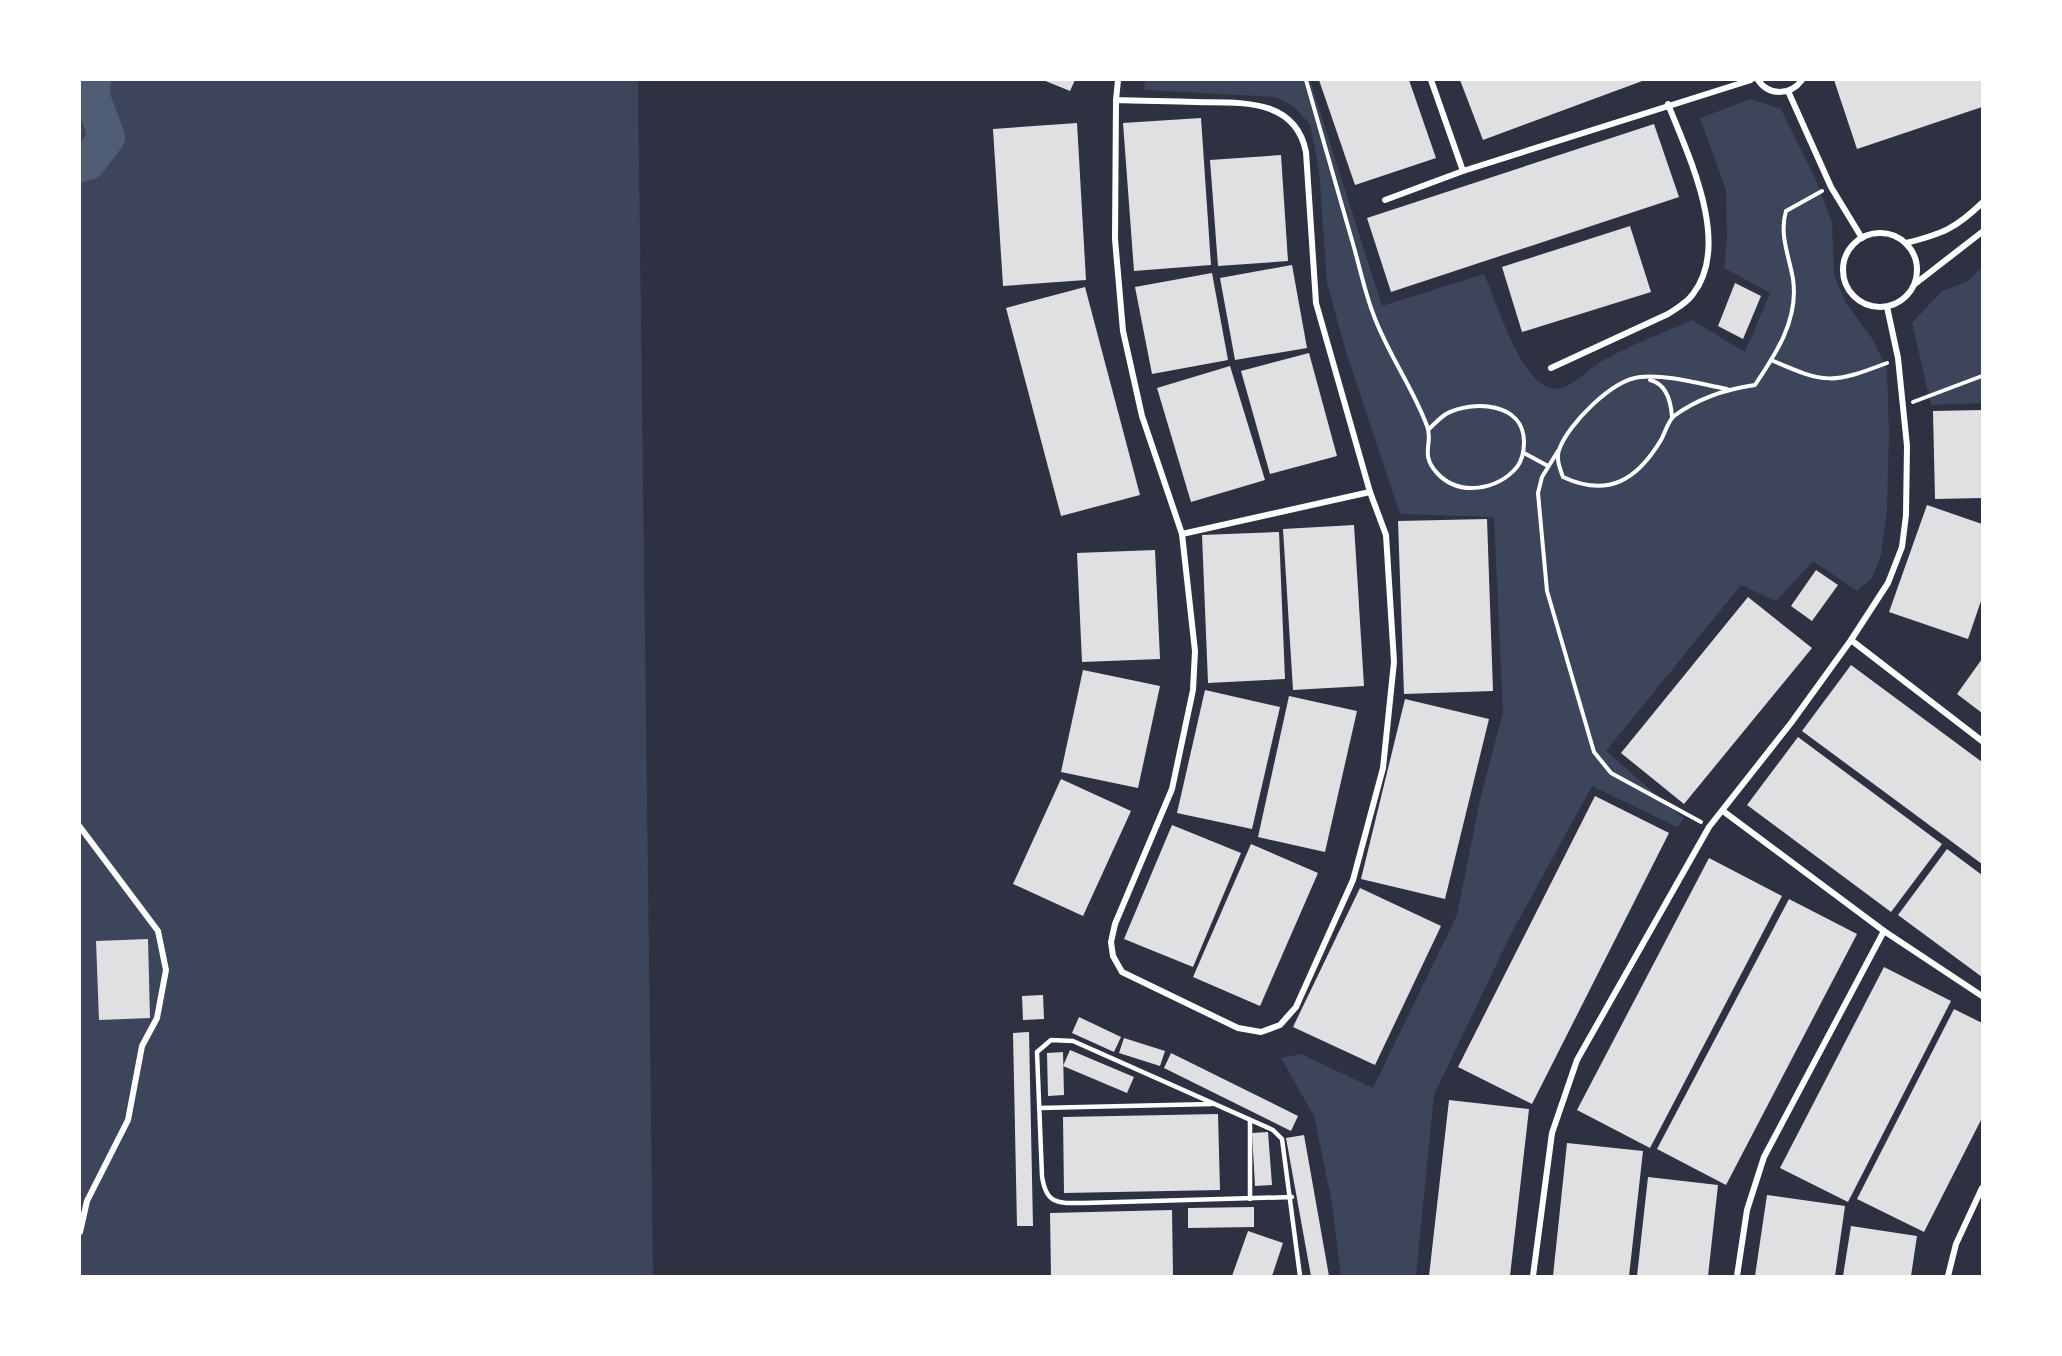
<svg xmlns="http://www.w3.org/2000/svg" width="2062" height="1356" viewBox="0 0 2062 1356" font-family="Bitter,serif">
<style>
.green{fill:#3c4559}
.water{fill:#4f5d75}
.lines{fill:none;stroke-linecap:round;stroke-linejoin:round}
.river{stroke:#4f5d75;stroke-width:36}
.building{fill:#e0e0e3}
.path{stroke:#fff;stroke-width:4}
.service{stroke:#fff;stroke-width:4.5}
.minor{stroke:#fff;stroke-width:6}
</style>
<rect width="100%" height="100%" fill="#2d3142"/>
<g class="green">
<path d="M 80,80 L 638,80 L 653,1276 L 80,1276 Z"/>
<path d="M 1145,80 L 1310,80 L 1382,306 L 1484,274 C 1496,301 1518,373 1545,386 C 1551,389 1561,390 1567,386 C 1580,379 1591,367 1604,360 C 1632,344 1663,333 1692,320 L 1745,352 L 1770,293 L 1724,268 L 1727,237 L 1726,190 L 1700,118 L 1751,99 L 1781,109 L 1814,176 L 1832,222 L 1834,275 L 1846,303 L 1873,340 L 1887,369 L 1889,434 L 1887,511 L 1881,555 L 1872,578 L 1857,591 L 1813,561 L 1776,601 L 1741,585 L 1606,751 L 1684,819 L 1677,827 L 1592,786 L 1511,934 L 1434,1095 L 1416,1276 L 1341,1276 L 1331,1198 L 1314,1116 L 1281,1058 L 1301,1054 L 1373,1088 L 1457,915 L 1480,800 L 1503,712 L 1494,517 L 1400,514 L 1346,352 L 1327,283 L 1319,170 L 1310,124 L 1293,106 L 1275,97 L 1144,90 Z"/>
<path d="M 1982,267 L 1982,403 L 1931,405 L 1912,323 L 1942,291 L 1968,281 Z"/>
</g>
<path class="water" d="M 80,80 L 108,80 L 102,99 L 80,95 Z"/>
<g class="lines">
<path class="river" d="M 80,164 L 88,162 L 107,137 L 92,97 L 93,80"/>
</g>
<g class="building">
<path d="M 1043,80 L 1075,80 L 1070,91 Z"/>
<path d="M 1319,80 L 1409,80 L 1436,158 L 1355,185 Z"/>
<path d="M 1460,80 L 1645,80 L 1483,140 Z"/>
<path d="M 1834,80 L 1982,80 L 1982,107 L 1857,149 Z"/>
<path d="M 1201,118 L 1211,265 L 1134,271 L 1123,123 Z"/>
<path d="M 1077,123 L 1086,280 L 1003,286 L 993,129 Z"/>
<path d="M 1654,124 L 1679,197 L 1391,292 L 1367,218 Z"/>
<path d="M 1281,155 L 1288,261 L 1218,266 L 1210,160 Z"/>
<path d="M 1630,226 L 1651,292 L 1522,332 L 1502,267 Z"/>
<path d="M 1292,265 L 1307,348 L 1235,360 L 1220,278 Z"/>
<path d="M 1212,273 L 1228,360 L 1152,374 L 1135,287 Z"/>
<path d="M 1735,283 L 1761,296 L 1743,339 L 1718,326 Z"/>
<path d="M 1085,287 L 1140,495 L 1061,516 L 1006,308 Z"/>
<path d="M 1309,353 L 1337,456 L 1270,474 L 1241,371 Z"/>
<path d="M 1230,366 L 1265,480 L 1191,502 L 1157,388 Z"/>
<path d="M 1982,410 L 1982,498 L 1935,499 L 1933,411 Z"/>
<path d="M 1927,505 L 1982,524 L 1982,598 L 1968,639 L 1889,612 Z"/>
<path d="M 1487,519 L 1493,691 L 1404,694 L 1398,521 Z"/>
<path d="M 1354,525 L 1364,686 L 1293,690 L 1283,529 Z"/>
<path d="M 1279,532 L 1285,679 L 1208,683 L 1202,535 Z"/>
<path d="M 1155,550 L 1160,659 L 1082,662 L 1077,553 Z"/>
<path d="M 1816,570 L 1838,585 L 1812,621 L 1791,606 Z"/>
<path d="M 1748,597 L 1812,648 L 1684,804 L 1621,753 Z"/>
<path d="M 1982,659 L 1982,713 L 1957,694 Z"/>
<path d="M 1851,665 L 1982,762 L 1982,864 L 1802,731 Z"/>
<path d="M 1083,670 L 1160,686 L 1138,788 L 1061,772 Z"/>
<path d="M 1205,690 L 1280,707 L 1252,829 L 1177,813 Z"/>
<path d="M 1289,696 L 1357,711 L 1325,852 L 1258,837 Z"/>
<path d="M 1405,699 L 1489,719 L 1445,899 L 1361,879 Z"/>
<path d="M 1798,737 L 1942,844 L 1891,912 L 1747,805 Z"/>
<path d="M 1061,779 L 1131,811 L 1083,916 L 1013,884 Z"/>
<path d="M 1595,796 L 1669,833 L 1532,1104 L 1458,1067 Z"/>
<path d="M 1172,825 L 1241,853 L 1193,967 L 1124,939 Z"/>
<path d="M 1251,844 L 1318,873 L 1260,1006 L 1193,977 Z"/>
<path d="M 1947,849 L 1982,875 L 1982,977 L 1898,915 Z"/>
<path d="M 1709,858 L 1782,896 L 1650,1148 L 1577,1110 Z"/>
<path d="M 1360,888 L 1441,926 L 1375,1065 L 1293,1027 Z"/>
<path d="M 1789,899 L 1857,934 L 1726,1185 L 1657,1149 Z"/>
<path d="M 148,939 L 150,1018 L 99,1020 L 96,941 Z"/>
<path d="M 1884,967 L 1951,1001 L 1848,1202 L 1780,1168 Z"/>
<path d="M 1043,995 L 1044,1019 L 1023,1020 L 1022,996 Z"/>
<path d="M 1954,1009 L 1982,1023 L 1982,1118 L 1924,1232 L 1857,1199 Z"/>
<path d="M 1079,1017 L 1121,1037 L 1114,1052 L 1072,1033 Z"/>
<path d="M 1029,1032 L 1033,1226 L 1017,1226 L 1013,1033 Z"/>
<path d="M 1124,1038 L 1165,1051 L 1160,1066 L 1119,1053 Z"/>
<path d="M 1070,1050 L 1134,1077 L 1127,1093 L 1063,1066 Z"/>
<path d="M 1063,1052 L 1064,1095 L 1048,1096 L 1047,1053 Z"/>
<path d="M 1171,1053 L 1298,1116 L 1291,1131 L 1164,1068 Z"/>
<path d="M 1449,1100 L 1529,1109 L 1510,1276 L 1429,1276 Z"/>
<path d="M 1218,1114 L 1220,1190 L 1064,1193 L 1063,1117 Z"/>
<path d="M 1268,1132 L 1272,1185 L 1255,1186 L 1252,1133 Z"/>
<path d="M 1304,1135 L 1329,1276 L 1311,1276 L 1286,1138 Z"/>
<path d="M 1567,1143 L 1643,1151 L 1629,1276 L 1553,1276 Z"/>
<path d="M 1648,1177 L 1718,1185 L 1708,1276 L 1637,1276 Z"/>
<path d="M 1767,1195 L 1845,1206 L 1835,1276 L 1755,1276 Z"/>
<path d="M 1254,1207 L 1254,1227 L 1188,1228 L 1188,1208 Z"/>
<path d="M 1172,1210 L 1173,1276 L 1051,1276 L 1050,1213 Z"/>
<path d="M 1851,1226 L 1917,1236 L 1911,1276 L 1843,1276 Z"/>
<path d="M 1248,1231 L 1283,1243 L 1272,1276 L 1232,1276 Z"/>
</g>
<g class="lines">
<g class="path">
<path d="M 1306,80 C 1321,132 1336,184 1351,237 C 1359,263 1364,291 1374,316 C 1388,354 1413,388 1427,426 C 1434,442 1419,454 1437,473 C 1459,497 1498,490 1517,467 C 1523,459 1524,451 1524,442 C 1524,402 1473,400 1446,414 C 1440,418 1434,424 1429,429"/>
<path d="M 1771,360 C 1826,384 1832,384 1887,363"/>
<path d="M 1650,380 C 1667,384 1671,402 1672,417"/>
<path d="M 1727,389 C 1700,384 1667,374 1640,377 C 1612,380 1568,424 1559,450 C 1556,459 1560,469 1563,477 C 1608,498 1637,480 1661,440 C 1665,433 1668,421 1674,416 C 1697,399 1727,389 1755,385 C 1776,354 1799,319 1793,279 C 1789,256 1779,234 1786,211 L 1822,191"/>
<path d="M 1913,402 L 1982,376"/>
<path d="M 1558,451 L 1542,477 L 1538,493 L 1547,591 L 1594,752 L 1611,773 L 1701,822"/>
<path d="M 1524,453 L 1548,466"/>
</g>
<g class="service">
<path d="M 1039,1108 L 1212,1104"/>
<path d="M 1250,1120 L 1250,1199"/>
<path d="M 1292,1197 L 1084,1203 C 1058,1203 1046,1205 1042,1176 L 1037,1052 L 1051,1040 L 1073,1041 L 1273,1130 L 1282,1139 L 1300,1276"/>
</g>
<g class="minor">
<path d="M 1431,80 L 1463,171"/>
<path d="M 1758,80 C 1769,96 1790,96 1802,80"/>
<path d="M 1788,91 L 1831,187 L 1862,238"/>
<path d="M 1116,100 C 1142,101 1168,101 1195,102 C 1239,103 1295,97 1306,152 L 1316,303 L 1370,492 L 1386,535 L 1394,662 L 1383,768 L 1353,880 L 1296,1007 L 1280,1025 L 1261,1032 L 1238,1028 L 1122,972 L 1113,956 L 1111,942 L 1115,924 L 1172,789 L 1193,690 L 1195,651 L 1182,534 L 1142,416 L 1123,331 L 1115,239 L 1116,100 L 1118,80"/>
<path d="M 1385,200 L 1463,171 L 1751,80"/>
<circle cx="1880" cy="270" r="37"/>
<path d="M 1906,243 C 1942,234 1955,229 1982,203"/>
<path d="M 1915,284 L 1982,232"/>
<path d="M 1551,368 L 1668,314 C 1677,308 1687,303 1693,294 C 1732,244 1688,155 1668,104"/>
<path d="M 1182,534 L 1370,492"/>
<path d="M 1851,640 L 1982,741"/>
<path d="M 1723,811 L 1884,931 L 1982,996"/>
<path d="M 80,827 L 158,931 L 166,970 L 157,1018 L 142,1046 L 128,1120 L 87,1201 L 80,1232"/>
<path d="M 1533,1276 L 1552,1133 L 1577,1060 L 1709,827 L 1791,723 L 1851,640 L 1888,583 L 1902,547 L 1906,515 L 1907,446 L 1898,358 L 1887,307"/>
<path d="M 1737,1276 L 1747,1210 L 1764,1157 L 1884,931"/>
<path d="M 1948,1276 L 1956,1244 L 1982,1188"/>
</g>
</g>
<rect width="2062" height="1356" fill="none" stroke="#ffffff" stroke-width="162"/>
</svg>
